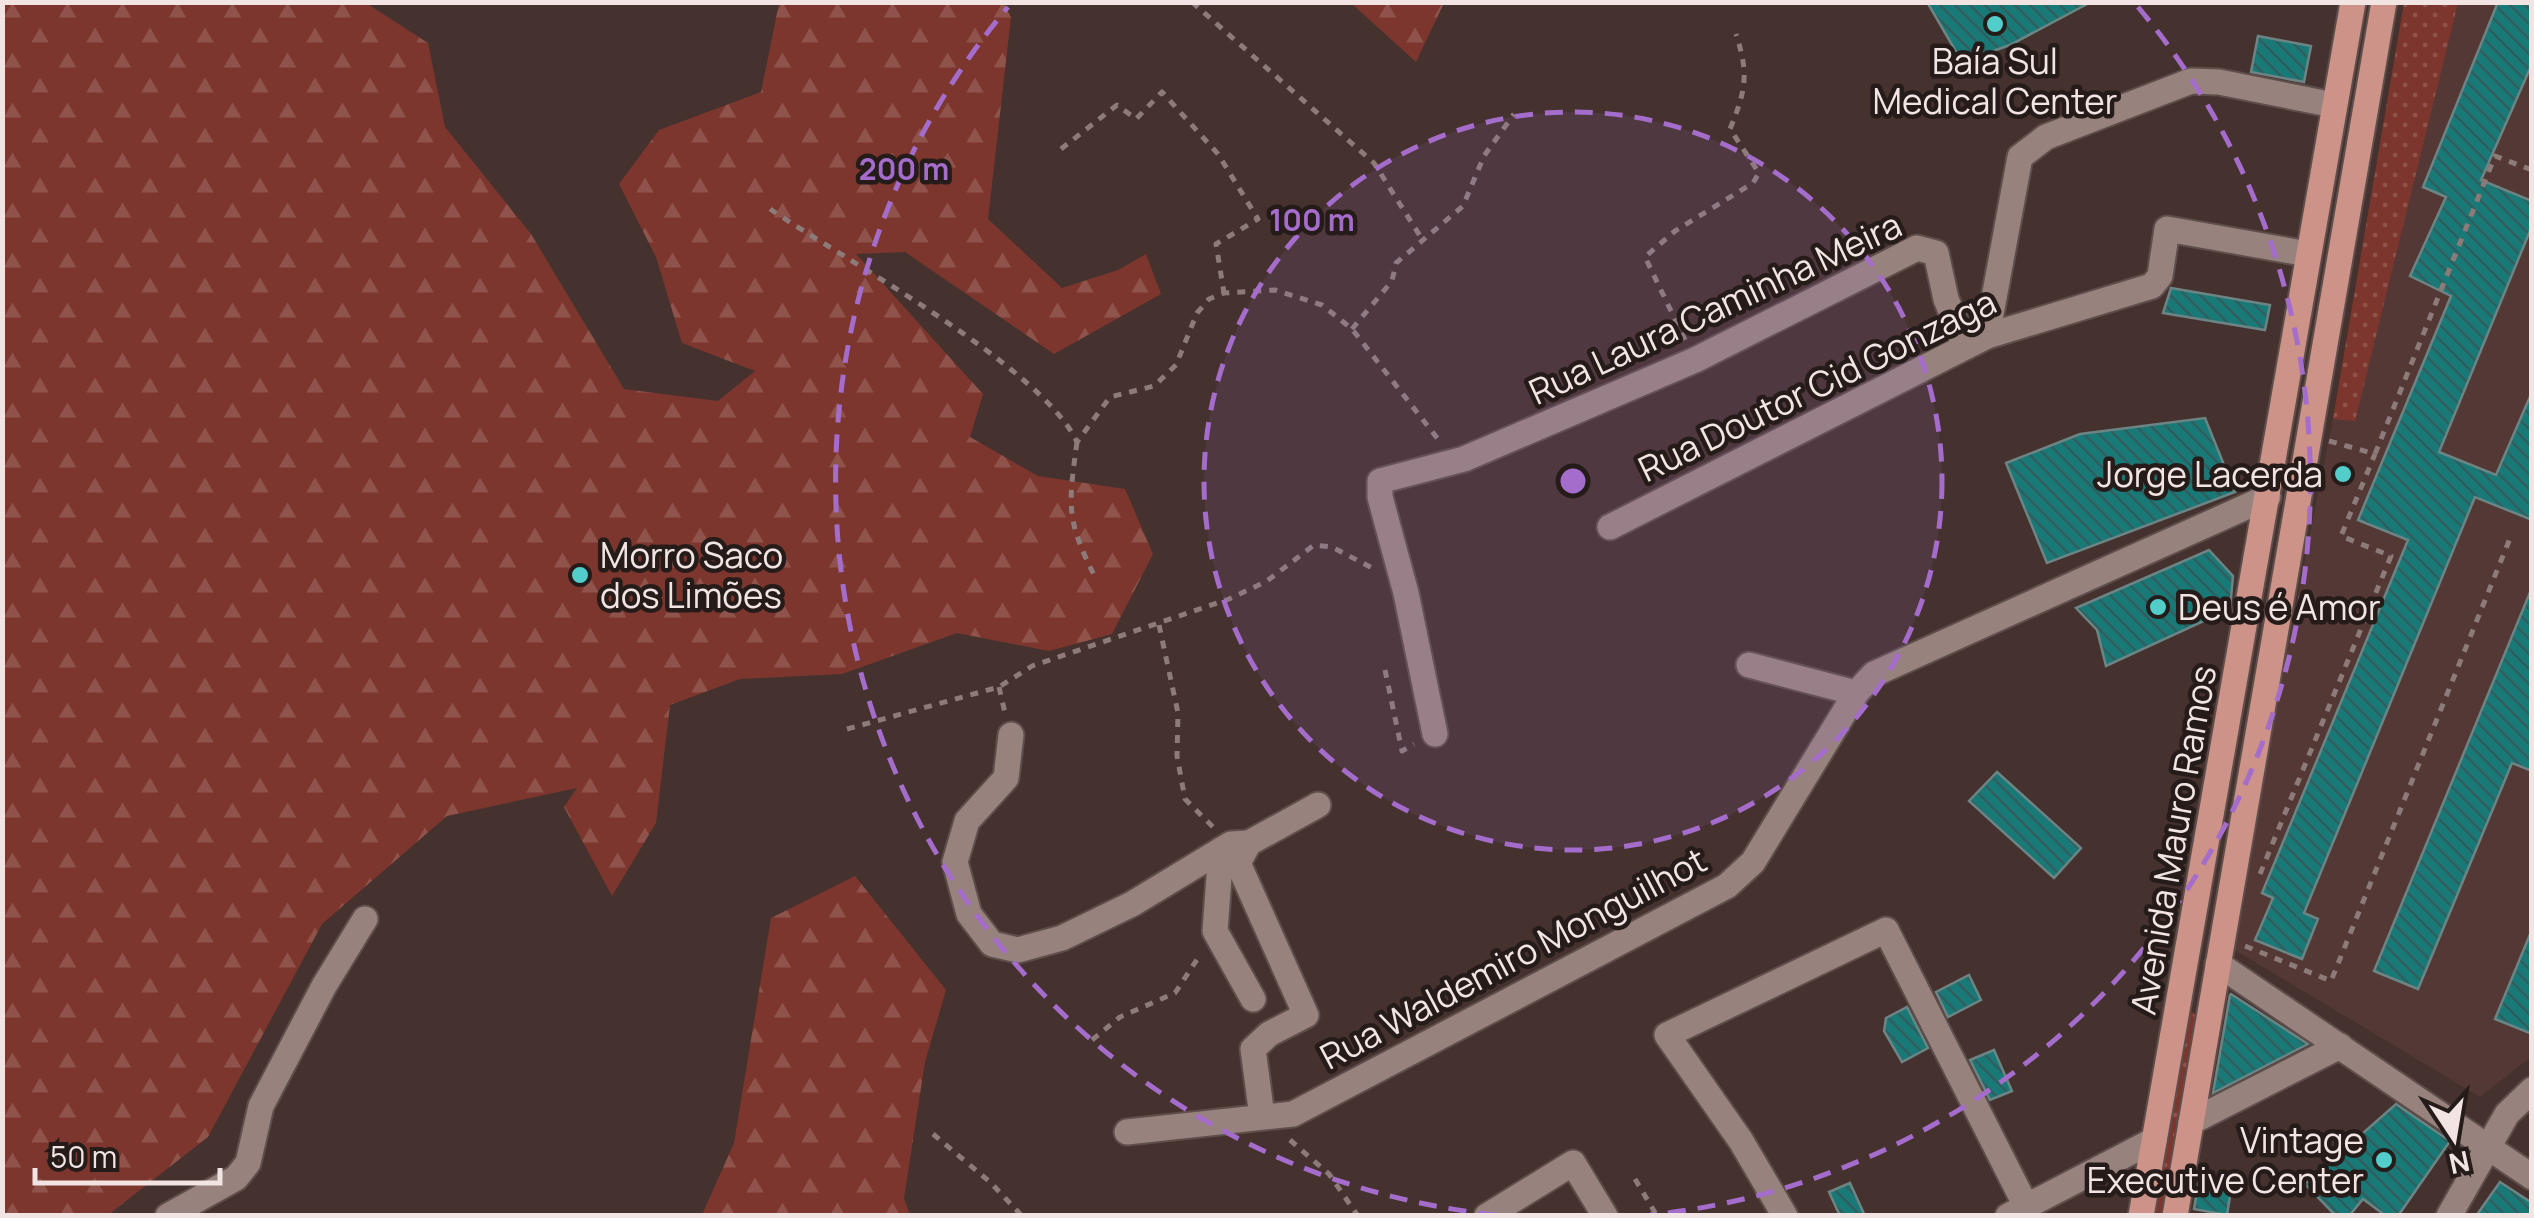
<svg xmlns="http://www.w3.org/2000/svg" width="2534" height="1218" viewBox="0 0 2534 1218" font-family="Manrope,sans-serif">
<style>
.built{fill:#533835}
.grass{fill:url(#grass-dots)}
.forest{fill:url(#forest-firs)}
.building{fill:url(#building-back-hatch);stroke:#6c8584;stroke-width:2.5}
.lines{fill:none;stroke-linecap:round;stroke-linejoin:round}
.minor-casing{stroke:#5e4e4b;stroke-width:29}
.major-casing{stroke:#5e4e4b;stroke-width:29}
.path{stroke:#8c7b79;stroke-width:5;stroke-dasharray:8 8;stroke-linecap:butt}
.minor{stroke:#98827e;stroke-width:25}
.major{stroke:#cd9389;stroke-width:25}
.ring{fill:none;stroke:#a46ccb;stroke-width:5;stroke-dasharray:18 12}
.poi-dot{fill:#53cdca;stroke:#251c1a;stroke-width:4}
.labels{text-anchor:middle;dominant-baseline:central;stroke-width:9;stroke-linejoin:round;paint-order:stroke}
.poi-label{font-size:35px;fill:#f1e4e2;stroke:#251c1a;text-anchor:end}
.street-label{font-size:35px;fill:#f1e4e2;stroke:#251c1a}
.centre{fill:#a46ccb;stroke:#251c1a;stroke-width:5}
.ring-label{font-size:30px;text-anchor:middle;font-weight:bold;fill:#a46ccb;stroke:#251c1a;stroke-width:9;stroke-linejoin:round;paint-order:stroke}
</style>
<defs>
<pattern id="grass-dots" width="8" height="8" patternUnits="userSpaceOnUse" patternTransform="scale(2.5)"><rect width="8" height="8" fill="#7c362d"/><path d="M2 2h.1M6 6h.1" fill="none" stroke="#8f534b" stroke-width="1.8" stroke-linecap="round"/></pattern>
<pattern id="forest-firs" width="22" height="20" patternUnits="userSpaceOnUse" patternTransform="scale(2.5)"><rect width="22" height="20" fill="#7c362d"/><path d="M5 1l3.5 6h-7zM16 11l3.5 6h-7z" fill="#8f534b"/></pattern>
<pattern id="building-back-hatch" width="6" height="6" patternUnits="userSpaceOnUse" patternTransform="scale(2.5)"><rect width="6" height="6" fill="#197977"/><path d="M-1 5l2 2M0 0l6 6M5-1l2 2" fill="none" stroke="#305e5e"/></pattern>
</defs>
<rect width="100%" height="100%" fill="#45312e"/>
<path class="built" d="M 2404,3 L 2531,3 L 2531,1057 L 2480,1097 L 2228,946 L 2333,419 Z"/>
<g class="grass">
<path d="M 2404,3 L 2458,3 L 2355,421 L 2333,419 Z"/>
<path d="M 2192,1012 L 2196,1016 L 2161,1215 L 2152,1216 L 2188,1015 Z"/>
</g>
<g class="forest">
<path d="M 2,3 L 366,3 L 428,43 L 445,127 L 531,234 L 624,389 L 718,401 L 755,371 L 682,343 L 656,257 L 619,184 L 659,130 L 761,92 L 779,3 L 1004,3 L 1011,17 L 988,219 L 1062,288 L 1118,270 L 1146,254 L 1161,294 L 1054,354 L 905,252 L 856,254 L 983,394 L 970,437 L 1038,476 L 1125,489 L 1153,554 L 1112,634 L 1049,651 L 957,633 L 842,674 L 740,679 L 670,705 L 656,823 L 612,896 L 564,807 L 577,788 L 447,816 L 322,924 L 208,1137 L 108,1215 L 3,1215 Z"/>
<path d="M 1351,3 L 1444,3 L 1416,62 Z"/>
<path d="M 855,876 L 946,990 L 925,1062 L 904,1198 L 910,1215 L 702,1215 L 734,1143 L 771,918 Z"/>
</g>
<g class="building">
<path d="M 1927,2 L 2091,2 L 2010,45 L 1962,62 Z"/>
<path d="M 2498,2 L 2532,2 L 2532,64 L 2481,180 L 2532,201 L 2532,226 L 2439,452 L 2496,475 L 2532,392 L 2532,520 L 2475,497 L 2304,913 L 2318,919 L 2302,959 L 2255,940 L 2273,898 L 2262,893 L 2408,540 L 2358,520 L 2451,296 L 2410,276 L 2446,197 L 2423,187 Z"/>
<path d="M 2258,36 L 2311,46 L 2304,82 L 2251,72 Z"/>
<path d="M 2171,288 L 2270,305 L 2265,330 L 2163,313 Z"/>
<path d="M 2205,418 L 2235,492 L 2047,563 L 2006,463 L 2080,434 Z"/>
<path d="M 2209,550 L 2233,576 L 2230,609 L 2106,666 L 2097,630 L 2076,608 Z"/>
<path d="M 2531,590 L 2532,771 L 2512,763 L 2418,989 L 2374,971 Z"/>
<path d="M 1997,772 L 2081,848 L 2054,878 L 1969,801 Z"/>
<path d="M 2531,932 L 2532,932 L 2532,1034 L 2495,1019 Z"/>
<path d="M 1969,975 L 1981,1000 L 1948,1017 L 1936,992 Z"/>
<path d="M 2231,994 L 2308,1044 L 2213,1093 L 2230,995 Z"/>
<path d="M 1907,1007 L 1928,1048 L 1902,1062 L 1884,1031 L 1886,1018 Z"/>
<path d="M 1994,1050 L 2012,1091 L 1990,1100 L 1970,1060 Z"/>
<path d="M 2396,1104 L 2450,1141 L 2398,1216 L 2386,1216 L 2363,1199 L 2349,1216 L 2336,1216 L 2305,1184 Z"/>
<path d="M 2500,1182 L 2532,1203 L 2532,1216 L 2476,1216 Z"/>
<path d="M 1850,1183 L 1865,1216 L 1840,1216 L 1829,1192 Z"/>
<path d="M 2198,1184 L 2231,1190 L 2227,1215 L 2194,1209 Z"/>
</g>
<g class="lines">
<g class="minor-casing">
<g id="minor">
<path d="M 1987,336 L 2020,157 L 2046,137 L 2191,81 L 2219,82 L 2334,105"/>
<path d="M 1610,527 L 1987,336 L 2152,286 L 2160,276 L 2167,229 L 2308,254"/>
<path d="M 1749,665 L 1856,693"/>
<path d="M 1435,734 L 1406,593 L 1380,497 L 1380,481 L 1464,459 L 1695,360 L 1917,248 L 1936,253 L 1946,299 L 1965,346"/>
<path d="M 1011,735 L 1006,778 L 967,821 L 955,862 L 969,914 L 992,944 L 1018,950 L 1062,938 L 1132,904 L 1231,844 L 1249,843"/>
<path d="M 1221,850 L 1215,931 L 1253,999"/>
<path d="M 2218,964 L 2532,1177"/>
<path d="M 1262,1116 L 1253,1049 L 1269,1034 L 1306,1015 L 1238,863 L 1249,843 L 1318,805"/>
<path d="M 2191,1122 L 2340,1046"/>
<path d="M 1127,1132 L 1293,1114 L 1727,886 L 1753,862 L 1856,693 L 1874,674 L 2268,497"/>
<path d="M 168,1216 L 236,1178 L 248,1163 L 261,1106 L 324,986 L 365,919"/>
<path d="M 1487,1216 L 1573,1163 L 1605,1216"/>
<path d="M 1785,1216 L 1741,1141 L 1667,1035 L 1886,930 L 2026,1206"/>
<path d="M 2008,1216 L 2154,1140"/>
<path d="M 2449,1216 L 2507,1114 L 2532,1090"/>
</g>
</g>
<g class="major-casing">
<g id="major">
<path d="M 2141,1216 L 2353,2"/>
<path d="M 2175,1216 L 2384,2"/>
</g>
</g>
<g class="path">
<path d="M 1192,2 L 1374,163 L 1422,239"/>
<path d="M 1061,149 L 1117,105 L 1136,119 L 1162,92 L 1218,154 L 1258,219 L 1216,244 L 1224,293"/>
<path d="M 770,209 C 845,260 1042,367 1077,442 L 1110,397 L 1154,386 L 1176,365 L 1197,313 L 1209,299 L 1224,293 L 1275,290 L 1322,305 L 1352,329 L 1441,443"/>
<path d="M 1352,329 L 1392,281 L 1396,263 L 1463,206 L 1484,156 L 1514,114"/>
<path d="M 1685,340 L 1645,257 L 1675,231 L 1753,183 L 1759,173 L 1730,129 C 1746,90 1749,74 1736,34"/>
<path d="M 2329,441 L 2375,454 L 2495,156 L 2532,170"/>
<path d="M 1077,442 C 1068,508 1066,519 1096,579"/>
<path d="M 1159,625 L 1178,713 L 1177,756 L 1185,799 L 1214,828"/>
<path d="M 1385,670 L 1402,751 L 1414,744"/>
<path d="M 999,687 L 1005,713"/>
<path d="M 847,729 L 999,687 L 1032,666 L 1229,599 L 1267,581 L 1314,545 L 1332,547 L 1376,570"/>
<path d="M 2260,874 L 2391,556 L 2341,536 L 2375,454"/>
<path d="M 2245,946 L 2331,981 L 2511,536"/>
<path d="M 1092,1040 L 1120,1017 L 1175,993 L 1200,955"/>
<path d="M 933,1134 L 990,1182 L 1022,1216"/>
<path d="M 1290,1140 L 1329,1174 L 1358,1216"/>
<path d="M 1635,1179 L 1657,1216"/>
</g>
<use href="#minor" class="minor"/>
<use href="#major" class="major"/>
</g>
<circle cx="1573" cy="481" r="369" fill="#a46ccb" fill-opacity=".12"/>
<g class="ring">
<circle cx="1573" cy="481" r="369"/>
<path d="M1496 1215A738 738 0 0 1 1008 7M2138 7A738 738 0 0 1 1650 1215"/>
</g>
<g class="poi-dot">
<circle cx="1995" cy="24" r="10"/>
<circle cx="2343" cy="474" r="10"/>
<circle cx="580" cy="575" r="10"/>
<circle cx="2158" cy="607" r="10"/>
<circle cx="2384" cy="1160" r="10"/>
</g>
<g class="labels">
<g class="poi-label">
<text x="1995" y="61" text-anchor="middle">Baía Sul<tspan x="1995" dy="40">Medical Center</tspan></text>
<text x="2323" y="474">Jorge Lacerda</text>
<text x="600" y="555" text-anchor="start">Morro Saco<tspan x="600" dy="40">dos Limões</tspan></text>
<text x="2178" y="607" text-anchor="start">Deus é Amor</text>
<text x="2364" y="1140">Vintage<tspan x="2364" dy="40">Executive Center</tspan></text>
</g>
<g class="street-label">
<text transform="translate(1715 308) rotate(-25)">Rua Laura Caminha Meira</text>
<text transform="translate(1817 385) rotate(-26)">Rua Doutor Cid Gonzaga</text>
<text transform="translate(2173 840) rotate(-80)">Avenida Mauro Ramos</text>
<text transform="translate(1513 958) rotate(-28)">Rua Waldemiro Monguilhot</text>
</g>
</g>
<circle cx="1573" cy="481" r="15" class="centre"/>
<g class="ring-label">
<text x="904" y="180">200 m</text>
<text x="1312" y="231">100 m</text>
</g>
<rect width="2534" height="1218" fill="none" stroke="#f1e4e2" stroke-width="10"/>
<g transform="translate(2454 1138) rotate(168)" stroke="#251c1a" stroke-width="8" paint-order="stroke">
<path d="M0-8L18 38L0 25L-18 38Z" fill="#f1e4e2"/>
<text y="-15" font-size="28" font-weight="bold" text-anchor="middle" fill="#f1e4e2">N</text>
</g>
<path d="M35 1168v15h185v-15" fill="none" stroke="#f1e4e2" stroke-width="5"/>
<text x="50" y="1168" font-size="30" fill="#f1e4e2" stroke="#251c1a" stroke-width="8" paint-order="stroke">50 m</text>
</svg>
